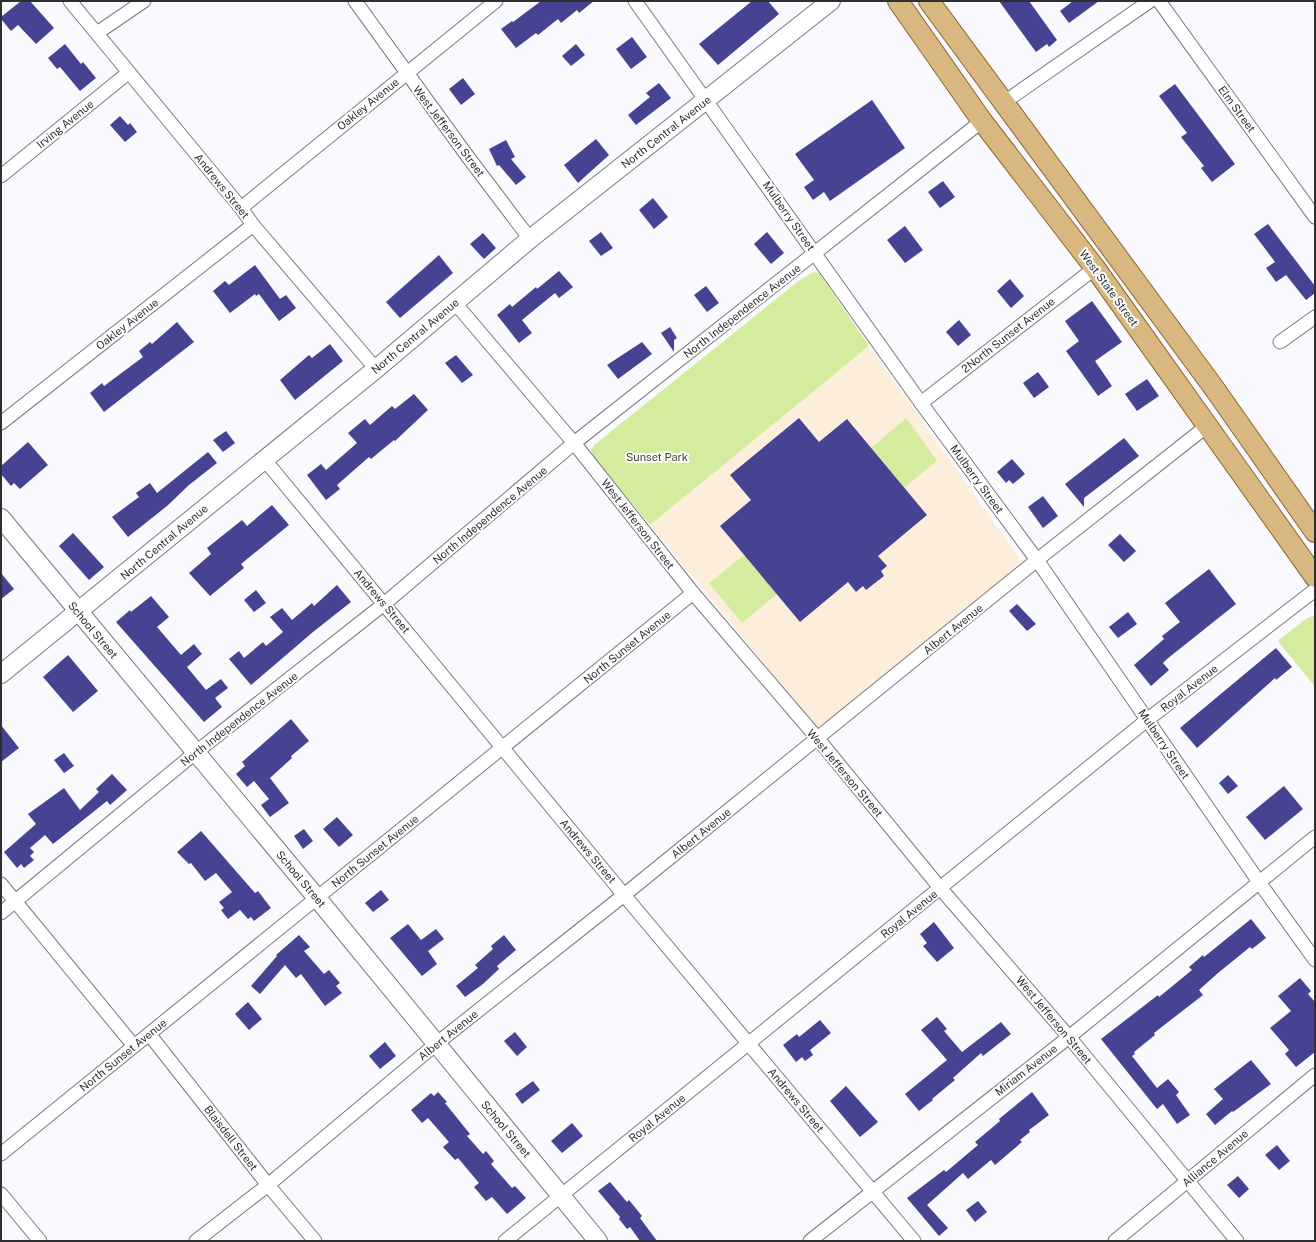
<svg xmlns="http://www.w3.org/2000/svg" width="1316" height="1242" viewBox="0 0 1316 1242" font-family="'Public Sans',sans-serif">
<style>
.education{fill:#fdeedb}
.green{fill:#d4ec9d}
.building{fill:#474393}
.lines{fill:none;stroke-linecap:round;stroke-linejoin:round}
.minor-casing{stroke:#797980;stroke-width:15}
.secondary-casing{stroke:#797980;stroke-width:20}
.primary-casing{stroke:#8c682f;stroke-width:22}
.minor{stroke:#fff;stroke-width:13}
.secondary{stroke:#fff;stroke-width:18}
.primary{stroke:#d8b781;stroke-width:20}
.labels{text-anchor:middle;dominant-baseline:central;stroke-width:4;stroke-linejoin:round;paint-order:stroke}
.street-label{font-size:11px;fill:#2f2f32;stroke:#fff}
.park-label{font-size:11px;fill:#3c471f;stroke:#fff}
</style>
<rect width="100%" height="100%" fill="#fafafe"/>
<path class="education" d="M 869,346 L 1020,559 L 1021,564 L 1017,570 L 826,726 L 821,727 L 815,725 L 650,525 Z"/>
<g class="green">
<path d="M 814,272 L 819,273 L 869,346 L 650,525 L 593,456 L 591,450 L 594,445 L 801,279 Z"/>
<path d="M 906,418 L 937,461 L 904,488 L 871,448 Z"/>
<path d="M 744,555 L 777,594 L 742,623 L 709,583 Z"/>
<path d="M 1315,615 L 1315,687 L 1278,641 L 1307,618 Z"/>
</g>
<g class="building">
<path d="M 21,1 L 30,1 L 54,28 L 36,44 L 18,25 L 11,31 L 1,19 L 1,17 Z"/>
<path d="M 541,1 L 594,1 L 579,13 L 577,10 L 561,23 L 558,19 L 538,35 L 536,33 L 516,48 L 501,29 L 512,21 L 513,22 Z"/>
<path d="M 752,1 L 768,1 L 779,14 L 718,65 L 699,44 Z"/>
<path d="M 999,1 L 1029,1 L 1057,40 L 1049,47 L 1047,44 L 1036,52 Z"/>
<path d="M 1073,1 L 1099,1 L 1069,23 L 1060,11 Z"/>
<path d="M 632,37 L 647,57 L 631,69 L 616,49 Z"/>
<path d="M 65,44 L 81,64 L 83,62 L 96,78 L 80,91 L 60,67 L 57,69 L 48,58 Z"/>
<path d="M 576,44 L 585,55 L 571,66 L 562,56 Z"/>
<path d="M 463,78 L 475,94 L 461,105 L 449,89 Z"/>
<path d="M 659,83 L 671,98 L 636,125 L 628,115 L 650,97 L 646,93 Z"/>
<path d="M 1175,84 L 1235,164 L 1212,182 L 1201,168 L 1204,166 L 1181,137 L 1187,133 L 1159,96 Z"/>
<path d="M 872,100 L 905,148 L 830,201 L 824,192 L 813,200 L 804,187 L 814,180 L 795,154 Z"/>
<path d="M 120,116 L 128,125 L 130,123 L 137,132 L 125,142 L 110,125 Z"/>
<path d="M 596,139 L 609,155 L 578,183 L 564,165 Z"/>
<path d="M 506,140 L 515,157 L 511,159 L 526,177 L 516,185 L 499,165 L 497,166 L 489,149 Z"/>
<path d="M 943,181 L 955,197 L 940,208 L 928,192 Z"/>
<path d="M 653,198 L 668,217 L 654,229 L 639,210 Z"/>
<path d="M 1268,224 L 1315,286 L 1315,293 L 1306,300 L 1286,275 L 1276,282 L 1266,268 L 1275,262 L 1254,234 Z"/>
<path d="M 905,226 L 923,250 L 905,263 L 887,240 Z"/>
<path d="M 601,232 L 613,248 L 601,256 L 589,241 Z"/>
<path d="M 767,232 L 784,253 L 771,264 L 754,244 Z"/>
<path d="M 483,233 L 496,248 L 484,259 L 470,244 Z"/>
<path d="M 439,255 L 453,273 L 400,318 L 386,302 Z"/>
<path d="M 255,265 L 280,299 L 286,295 L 296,308 L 279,321 L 259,294 L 256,296 L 255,294 L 230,313 L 213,291 L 225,281 L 229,285 Z"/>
<path d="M 559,271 L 573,287 L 559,298 L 555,293 L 522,320 L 532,333 L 519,343 L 497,315 L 510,304 L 512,307 L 536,287 L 537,289 Z"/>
<path d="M 1010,279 L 1024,296 L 1011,308 L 997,291 Z"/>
<path d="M 706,286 L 719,303 L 707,312 L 694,295 Z"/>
<path d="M 1092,301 L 1122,342 L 1095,361 L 1112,386 L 1098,396 L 1066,351 L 1079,341 L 1065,321 Z"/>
<path d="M 959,320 L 971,335 L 958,346 L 946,332 Z"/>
<path d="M 177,322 L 194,342 L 104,412 L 90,393 L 102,383 L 104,386 L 143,357 L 139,351 L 150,342 L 152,344 Z"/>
<path d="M 670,327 L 677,338 L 674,340 L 674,352 L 661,333 Z"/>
<path d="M 642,342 L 652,354 L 618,379 L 607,365 Z"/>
<path d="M 330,344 L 343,361 L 295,400 L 280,380 L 309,355 L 312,358 Z"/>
<path d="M 456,355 L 473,375 L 462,383 L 445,363 Z"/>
<path d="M 1038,372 L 1049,387 L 1034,398 L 1023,383 Z"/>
<path d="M 1147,379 L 1159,396 L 1137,411 L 1125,394 Z"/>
<path d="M 414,394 L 428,410 L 395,441 L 394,440 L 371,459 L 369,457 L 337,485 L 340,489 L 326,500 L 307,475 L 321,464 L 326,470 L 357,443 L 348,433 L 365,419 L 370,425 L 392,406 L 395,409 Z"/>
<path d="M 799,418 L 819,442 L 847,419 L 927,515 L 878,556 L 887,566 L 881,571 L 884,576 L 866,590 L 863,586 L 856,592 L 848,582 L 800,622 L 720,526 L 751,500 L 730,475 Z"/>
<path d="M 226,431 L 235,443 L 223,452 L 213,440 Z"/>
<path d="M 1124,438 L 1139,456 L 1084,498 L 1084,507 L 1065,484 Z"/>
<path d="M 28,442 L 48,465 L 20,489 L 14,483 L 11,486 L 1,474 L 1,466 Z"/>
<path d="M 208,452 L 217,463 L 189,485 L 167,506 L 128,537 L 112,517 L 139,497 L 136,493 L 150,483 L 157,493 Z"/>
<path d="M 1012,459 L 1025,474 L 1013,484 L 1009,480 L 1006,483 L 997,472 Z"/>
<path d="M 1043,496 L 1058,516 L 1043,528 L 1028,507 Z"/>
<path d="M 272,505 L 289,525 L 241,564 L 244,568 L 210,596 L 189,573 L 211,554 L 207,548 L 242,520 L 247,526 Z"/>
<path d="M 73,533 L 104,567 L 89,580 L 59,546 Z"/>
<path d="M 1120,534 L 1136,551 L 1124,562 L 1108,545 Z"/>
<path d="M 1209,569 L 1236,604 L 1167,659 L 1163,663 L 1169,670 L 1151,686 L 1134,665 L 1164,639 L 1162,636 L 1180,622 L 1165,603 Z"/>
<path d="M 1,573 L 14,589 L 1,599 Z"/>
<path d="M 337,585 L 351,602 L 313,632 L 251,685 L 229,659 L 239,651 L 244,658 L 263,642 L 266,646 L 283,632 L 270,617 L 282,608 L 292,620 L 312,603 L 314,606 Z"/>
<path d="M 256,590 L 266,603 L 254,612 L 244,600 Z"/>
<path d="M 151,596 L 169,617 L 157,627 L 181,655 L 194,644 L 202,654 L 187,667 L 206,690 L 221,679 L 228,688 L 215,698 L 222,707 L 204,722 L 116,622 L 130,610 L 131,612 Z"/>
<path d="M 1017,604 L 1036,624 L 1027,631 L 1009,611 Z"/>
<path d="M 1128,612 L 1137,624 L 1118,638 L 1109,627 Z"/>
<path d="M 1276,648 L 1292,667 L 1276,680 L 1275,678 L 1197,748 L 1180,728 Z"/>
<path d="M 68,655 L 98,691 L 73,712 L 43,677 Z"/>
<path d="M 291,719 L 309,741 L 291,756 L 292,758 L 270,778 L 289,803 L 270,817 L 261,805 L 269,799 L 254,781 L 247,787 L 236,774 L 245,766 L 242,762 Z"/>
<path d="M 1,725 L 19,748 L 1,762 Z"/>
<path d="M 64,753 L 74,766 L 64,773 L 54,760 Z"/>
<path d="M 112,774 L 127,790 L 110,805 L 107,801 L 53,844 L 45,835 L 30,848 L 34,852 L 30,856 L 34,860 L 24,868 L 21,864 L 17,868 L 4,852 L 36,824 L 28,814 L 64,788 L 80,810 L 99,792 L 96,789 Z"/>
<path d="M 1228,775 L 1238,786 L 1228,794 L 1219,783 Z"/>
<path d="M 1284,786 L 1303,809 L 1265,840 L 1246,817 Z"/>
<path d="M 337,817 L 353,835 L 339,847 L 323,829 Z"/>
<path d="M 304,829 L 313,841 L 303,849 L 294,836 Z"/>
<path d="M 201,831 L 255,893 L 258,891 L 271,908 L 254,921 L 251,917 L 248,919 L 240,910 L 228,919 L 221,910 L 224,908 L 219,902 L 232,892 L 216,873 L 205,881 L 191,863 L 189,864 L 177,852 Z"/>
<path d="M 381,890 L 389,900 L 373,912 L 365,903 Z"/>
<path d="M 1251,919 L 1266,938 L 1252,949 L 1250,947 L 1218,973 L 1199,990 L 1203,995 L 1154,1033 L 1155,1035 L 1134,1052 L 1135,1054 L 1132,1056 L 1157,1088 L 1168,1079 L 1179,1092 L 1176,1095 L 1190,1115 L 1177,1124 L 1163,1104 L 1157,1109 L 1101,1039 L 1158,995 L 1159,997 L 1192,970 L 1189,967 L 1203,955 L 1204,957 Z"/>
<path d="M 934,922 L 954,948 L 937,962 L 923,946 L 927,943 L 920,934 Z"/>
<path d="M 408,924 L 421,940 L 436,929 L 444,939 L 428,951 L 437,964 L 422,976 L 390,938 Z"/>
<path d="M 299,935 L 310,947 L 304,951 L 324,974 L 329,970 L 340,983 L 336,986 L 342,993 L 325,1006 L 301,974 L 296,978 L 285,965 L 260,994 L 251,986 L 277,956 L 276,955 Z"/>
<path d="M 504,935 L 516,950 L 497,966 L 499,969 L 483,984 L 465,997 L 456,986 L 478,968 L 475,965 L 493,949 L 491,946 Z"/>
<path d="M 1300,978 L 1311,991 L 1308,994 L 1315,1002 L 1315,1052 L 1296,1067 L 1285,1054 L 1289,1050 L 1270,1028 L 1291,1011 L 1278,996 Z"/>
<path d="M 248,1002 L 262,1019 L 249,1030 L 235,1014 Z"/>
<path d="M 937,1017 L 947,1029 L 944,1031 L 962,1052 L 1001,1022 L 1011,1034 L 983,1056 L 981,1053 L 953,1078 L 955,1080 L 932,1099 L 933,1100 L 919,1111 L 905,1094 L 947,1060 L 921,1030 Z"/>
<path d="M 820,1020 L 831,1033 L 810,1050 L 813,1055 L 805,1061 L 802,1057 L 796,1062 L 783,1045 L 797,1034 L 799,1037 Z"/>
<path d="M 515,1032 L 527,1047 L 517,1056 L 504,1041 Z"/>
<path d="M 385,1042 L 396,1056 L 380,1069 L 369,1056 Z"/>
<path d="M 1251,1060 L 1271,1084 L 1233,1112 L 1232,1111 L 1215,1125 L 1206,1114 L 1223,1099 L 1214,1089 Z"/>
<path d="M 533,1081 L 540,1090 L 522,1104 L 515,1094 Z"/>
<path d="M 846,1086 L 878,1122 L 860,1137 L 830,1101 Z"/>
<path d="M 438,1092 L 447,1102 L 445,1103 L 470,1134 L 467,1136 L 483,1154 L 486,1151 L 494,1161 L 491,1164 L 512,1188 L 515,1186 L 526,1198 L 507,1214 L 492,1197 L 486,1201 L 474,1187 L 479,1183 L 458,1158 L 455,1160 L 443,1147 L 449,1142 L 428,1118 L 422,1123 L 411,1110 L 431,1093 L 434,1096 Z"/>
<path d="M 1032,1092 L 1049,1115 L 1029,1130 L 1030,1132 L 1020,1140 L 1022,1142 L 995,1165 L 991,1160 L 968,1179 L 963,1173 L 927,1205 L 948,1228 L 939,1236 L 907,1198 L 944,1170 L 946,1172 L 978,1145 L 975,1142 L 1000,1121 L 999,1119 Z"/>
<path d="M 572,1123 L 583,1136 L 562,1153 L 551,1141 Z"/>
<path d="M 1277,1145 L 1290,1161 L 1279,1170 L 1265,1155 Z"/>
<path d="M 1238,1176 L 1249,1189 L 1239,1198 L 1227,1185 Z"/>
<path d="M 610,1182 L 627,1202 L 629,1200 L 642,1216 L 640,1218 L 657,1241 L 640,1241 L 630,1227 L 627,1229 L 619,1219 L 620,1217 L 598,1191 Z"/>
<path d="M 978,1201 L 987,1212 L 975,1222 L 966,1210 Z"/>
</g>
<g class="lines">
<g class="minor-casing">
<g id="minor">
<path d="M 70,1 L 241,208 L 253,225 L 376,369"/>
<path d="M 355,1 L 468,157 L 530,239"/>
<path d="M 635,1 L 921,403 L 1037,560 L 1259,882 L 1315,960"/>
<path d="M 1159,1 L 1315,217"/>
<path d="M 97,33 L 144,1"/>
<path d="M 1003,103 L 1150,1"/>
<path d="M 1,176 L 128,73"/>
<path d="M 241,208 L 496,1"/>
<path d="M 455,303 L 574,443 L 693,593 L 818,739 L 941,889 L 1069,1037 L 1237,1241"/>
<path d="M 1280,342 L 1315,317"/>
<path d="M 921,403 L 1095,268"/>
<path d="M 1,423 L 253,225"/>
<path d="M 264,459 L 624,895 L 914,1241"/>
<path d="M 1,884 L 134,1046"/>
<path d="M 1,913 L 195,753 L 384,604 L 574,443 L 982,121"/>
<path d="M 149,1034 L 268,1185 L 315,1241"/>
<path d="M 1,1154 L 693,593"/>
<path d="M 1,1194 L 40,1241"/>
<path d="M 196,1241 L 268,1185 L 436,1044 L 624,895 L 1037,560 L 1207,426"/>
<path d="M 505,1241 L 1147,720 L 1315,590"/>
<path d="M 810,1241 L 1069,1037 L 1315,837"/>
<path d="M 1115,1241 L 1315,1075"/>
</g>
</g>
<g class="secondary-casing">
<g id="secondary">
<path d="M 1,518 L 317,898 L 598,1241"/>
<path d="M 1,674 L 376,369 L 530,239 L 831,1"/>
</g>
</g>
<g class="primary-casing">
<g id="primary">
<path d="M 898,1 L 982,121 L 1095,268 L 1315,577"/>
<path d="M 929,1 L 1214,388 L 1315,532"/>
</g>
</g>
<use href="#minor" class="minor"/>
<use href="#secondary" class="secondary"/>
<use href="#primary" class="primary"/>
</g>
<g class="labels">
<g class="street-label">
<text transform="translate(368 104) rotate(-39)">Oakley Avenue</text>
<text transform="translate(1237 109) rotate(54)">Elm Street</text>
<text transform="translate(65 124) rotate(-39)">Irving Avenue</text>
<text transform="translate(449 131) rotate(53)">West Jefferson Street</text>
<text transform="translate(666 132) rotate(-38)">North Central Avenue</text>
<text transform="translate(222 186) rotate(51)">Andrews Street</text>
<text transform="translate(789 216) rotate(55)">Mulberry Street</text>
<text transform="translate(1109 288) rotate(54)">West State Street</text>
<text transform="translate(742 311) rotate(-38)">North Independence Avenue</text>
<text transform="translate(127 324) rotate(-38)">Oakley Avenue</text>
<text transform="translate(1008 335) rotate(-38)">2North Sunset Avenue</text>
<text transform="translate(415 336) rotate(-40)">North Central Avenue</text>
<text transform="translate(977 479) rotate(54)">Mulberry Street</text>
<text transform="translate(490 515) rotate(-40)">North Independence Avenue</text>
<text transform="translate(638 524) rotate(52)">West Jefferson Street</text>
<text transform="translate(164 542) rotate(-40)">North Central Avenue</text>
<text transform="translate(382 601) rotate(50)">Andrews Street</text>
<text transform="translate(953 629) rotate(-39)">Albert Avenue</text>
<text transform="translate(93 630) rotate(50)">School Street</text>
<text transform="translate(627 647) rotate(-39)">North Sunset Avenue</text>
<text transform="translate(1189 688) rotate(-38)">Royal Avenue</text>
<text transform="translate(239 719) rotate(-38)">North Independence Avenue</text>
<text transform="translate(1164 744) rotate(56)">Mulberry Street</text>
<text transform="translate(845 773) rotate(50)">West Jefferson Street</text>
<text transform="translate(701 833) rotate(-39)">Albert Avenue</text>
<text transform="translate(375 851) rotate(-39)">North Sunset Avenue</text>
<text transform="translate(588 851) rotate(50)">Andrews Street</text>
<text transform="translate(301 879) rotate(50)">School Street</text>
<text transform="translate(909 914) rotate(-39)">Royal Avenue</text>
<text transform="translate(1054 1020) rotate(50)">West Jefferson Street</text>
<text transform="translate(448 1035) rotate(-39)">Albert Avenue</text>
<text transform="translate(123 1055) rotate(-39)">North Sunset Avenue</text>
<text transform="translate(1026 1070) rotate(-38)">Miriam Avenue</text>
<text transform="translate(796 1100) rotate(50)">Andrews Street</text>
<text transform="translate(657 1118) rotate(-39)">Royal Avenue</text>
<text transform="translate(506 1129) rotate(50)">School Street</text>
<text transform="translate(231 1138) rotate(52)">Blaisdell Street</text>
<text transform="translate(1215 1158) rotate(-40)">Alliance Avenue</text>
</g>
<g class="park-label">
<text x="657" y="457">Sunset Park</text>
</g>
</g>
<rect width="1316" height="1242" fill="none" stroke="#2f2f32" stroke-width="4"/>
</svg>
